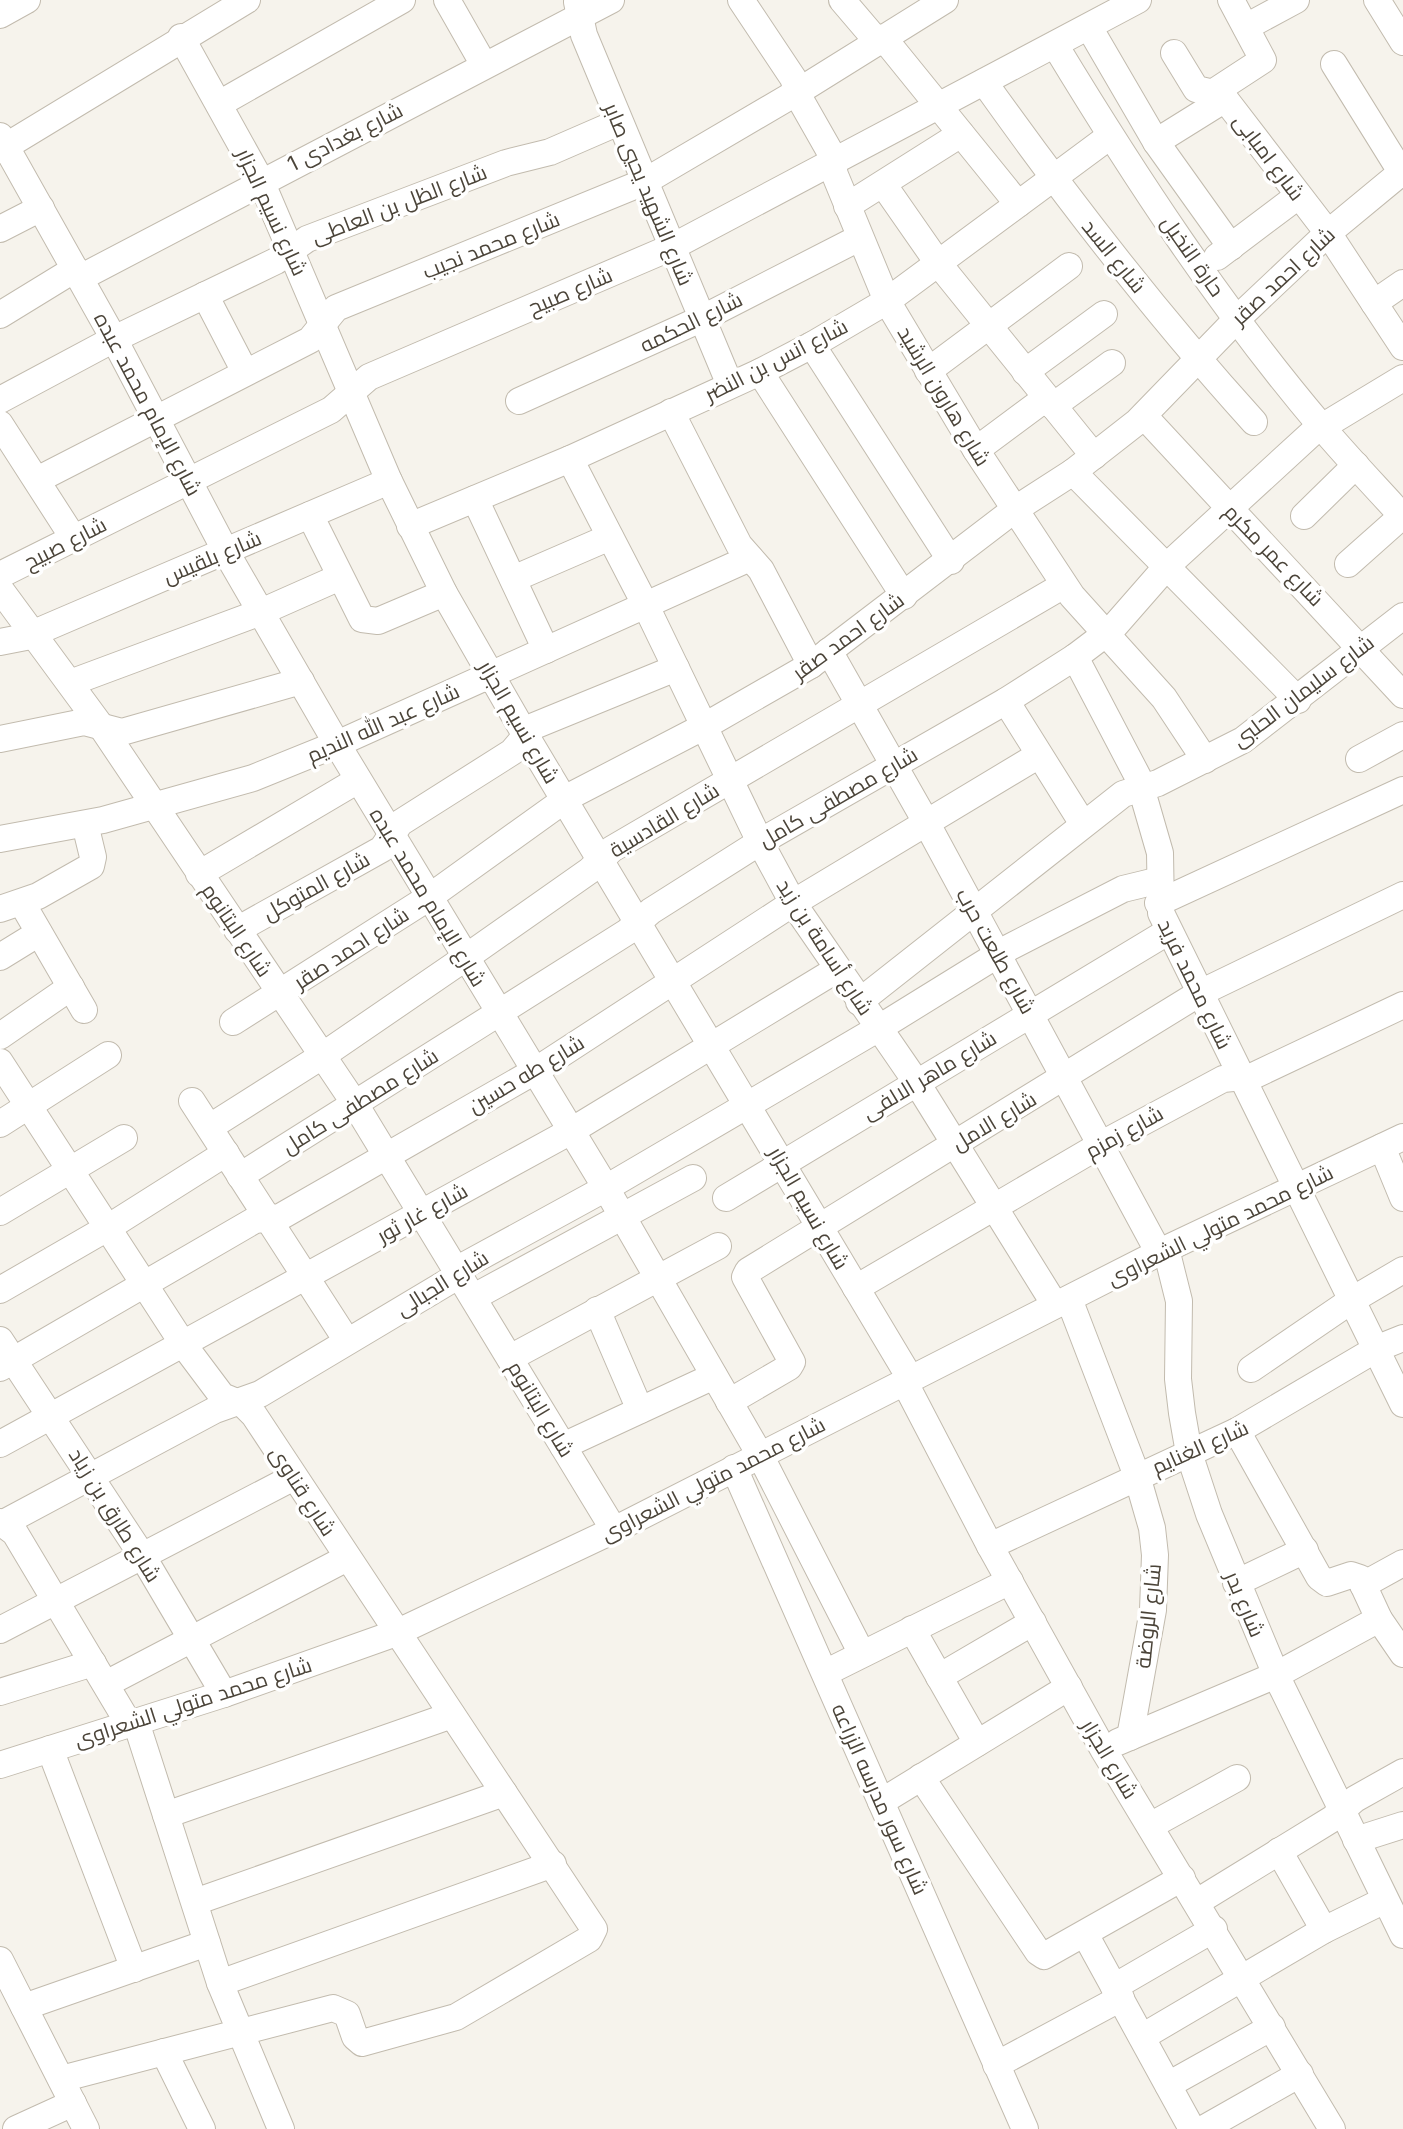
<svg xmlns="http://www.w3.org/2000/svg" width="1403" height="2129" viewBox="0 0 1403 2129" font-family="Inter,Cairo,sans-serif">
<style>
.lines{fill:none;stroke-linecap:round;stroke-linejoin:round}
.minor-casing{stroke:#c2bbae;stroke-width:28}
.minor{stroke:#fff;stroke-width:26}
.labels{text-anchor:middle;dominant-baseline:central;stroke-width:7;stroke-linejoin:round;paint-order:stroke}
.street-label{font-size:21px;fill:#4b4439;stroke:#fff}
</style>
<rect width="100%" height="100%" fill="#f6f3ec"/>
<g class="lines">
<g class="minor-casing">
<g id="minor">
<path d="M 447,0 L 484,65"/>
<path d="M 741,0 L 793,78 L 800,99 L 829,150 L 835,175 L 887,301 L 976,450 L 1072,596 L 1164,698 L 1205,760"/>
<path d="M 842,0 L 871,34 L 890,46 L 1018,204"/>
<path d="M 1377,0 L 1403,42"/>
<path d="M 577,2 L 584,35 L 730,385"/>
<path d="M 0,15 L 27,0"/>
<path d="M 1089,27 L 1156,142 L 1231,247"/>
<path d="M 1246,27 L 1296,0"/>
<path d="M 181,37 L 261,181 L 389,481 L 444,593 L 526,736 L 910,1378"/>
<path d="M 1055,45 C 1135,177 1221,308 1321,426 C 1347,457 1376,487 1403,517"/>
<path d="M 1174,53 L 1196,89 L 1222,95 L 1328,233 L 1403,347"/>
<path d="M 1334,64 L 1403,175"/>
<path d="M 984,82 C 1068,200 1157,315 1254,422"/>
<path d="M 1214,92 L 1263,60 L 1231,0"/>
<path d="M 219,104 L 402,0"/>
<path d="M 0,136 L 114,339 L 226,552 L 337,744 L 606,1188 L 760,1455 L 862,1654"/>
<path d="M 1156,142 L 1225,99"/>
<path d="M 0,150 L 247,0"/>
<path d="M 883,184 L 938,263 L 1094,456"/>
<path d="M 847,206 L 961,134"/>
<path d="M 0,229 L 41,208"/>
<path d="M 1217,257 L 1298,196"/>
<path d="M 80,278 L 611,0"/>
<path d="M 205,295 L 245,372"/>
<path d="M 1374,303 L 1403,283"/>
<path d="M 0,315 L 75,269"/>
<path d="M 812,345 L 951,561"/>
<path d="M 928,371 L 1069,266"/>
<path d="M 760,372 L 904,596"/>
<path d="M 1025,372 L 1104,314"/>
<path d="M 0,400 L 114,339 L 276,261 L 307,239 L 506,163 L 550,152 L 619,122"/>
<path d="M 519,401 L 701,319 L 859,238"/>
<path d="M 1053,406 L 1112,363"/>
<path d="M 671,412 L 739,545 L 761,570 L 811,665"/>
<path d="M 1144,416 L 1403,695"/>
<path d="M 0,424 L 74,539"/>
<path d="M 976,450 L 1046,398"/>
<path d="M 570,459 L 646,606 L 760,842 L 793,903 L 917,1083 L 1055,1305"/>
<path d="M 1073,472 L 1298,700"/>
<path d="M 37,480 L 310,340 L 336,308 L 644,182 L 799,91 L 945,0"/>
<path d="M 475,499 L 546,650"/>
<path d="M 310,515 L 362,619 L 378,621 L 444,593"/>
<path d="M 1304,516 L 1356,465"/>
<path d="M 410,526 L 570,459 L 760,372 L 812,345 L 887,301 L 1110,136"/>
<path d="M 1348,564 L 1402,516"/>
<path d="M 0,575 L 331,410 L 369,377 L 672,247 L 1138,0"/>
<path d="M 513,579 L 610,537"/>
<path d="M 0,589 L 103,729 L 355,1104 L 614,1530"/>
<path d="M 34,633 L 389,481"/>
<path d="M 0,642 L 36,635"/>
<path d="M 829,651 L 926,822 L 1159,1253"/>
<path d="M 1075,657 L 1138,777 L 1160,853 L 1161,913 L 1403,1404"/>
<path d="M 70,683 L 261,612 L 340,577"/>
<path d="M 1006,701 L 1083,824"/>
<path d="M 0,739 L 84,722 L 122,732 L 301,681"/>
<path d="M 1359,759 L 1403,735"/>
<path d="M 0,839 L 103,820 L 253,778 L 337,744 L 750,558"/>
<path d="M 199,874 L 358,780"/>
<path d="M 22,903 L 84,1010"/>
<path d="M 1158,903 L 1403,790"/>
<path d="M 0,909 L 38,896 L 91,866 L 93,857 L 85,824"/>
<path d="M 237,930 L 382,849 L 400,823 L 512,752 L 534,726 L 676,668"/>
<path d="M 0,957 L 39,933"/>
<path d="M 859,1002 L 1123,794 L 1158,783 L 1243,740 L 1403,616"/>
<path d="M 233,1022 L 428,898 L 570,796 L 703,727 L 811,665 L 1014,510 L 1073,472 L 1137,422 L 1237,319 L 1328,233 L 1403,171"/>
<path d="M 0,1036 L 71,987"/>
<path d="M 0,1062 L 183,1344 L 222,1396 L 244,1405 L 254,1415 L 594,1929 L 589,1939 L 456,2017 L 362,2043 L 355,2037 L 347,2014 L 333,2008 L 61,2079"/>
<path d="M 192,1101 L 347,1341"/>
<path d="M 0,1124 L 108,1055"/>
<path d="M 210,1127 L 322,1056 L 465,958 L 589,871 L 612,849 L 1064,585"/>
<path d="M 1382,1147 L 1403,1198"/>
<path d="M 240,1176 L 627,932 L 651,911 L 760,842 L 1006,701 L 1075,657 L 1112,629 L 1168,565 L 1312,433 L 1403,378"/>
<path d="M 726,1198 L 1169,931"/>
<path d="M 0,1212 L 124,1138"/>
<path d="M 1166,1249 L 1179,1301 L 1178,1379 L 1182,1413 L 1189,1453 L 1209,1514 L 1276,1675 L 1403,1935"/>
<path d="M 856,1288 L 1102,1144 L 1223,1079 L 1253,1076 L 1403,1005"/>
<path d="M 0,1290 L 109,1227 L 226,1153"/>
<path d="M 474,1297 L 693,1178"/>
<path d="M 1069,1299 L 1137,1476 L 1152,1528 L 1155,1555 L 1153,1610 L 1130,1737"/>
<path d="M 597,1310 L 640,1410"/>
<path d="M 0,1340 L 143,1557 L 224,1694"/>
<path d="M 510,1358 L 718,1246"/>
<path d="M 0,1368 L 255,1220 L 280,1217 L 535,1071 L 793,903 L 1039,755"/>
<path d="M 1251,1369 L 1352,1300 L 1403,1270"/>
<path d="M 904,1381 L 990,1546 L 1103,1749 L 1332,2129"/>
<path d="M 729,1402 L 789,1367 L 792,1362 L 745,1277 L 748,1271 L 1198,994 L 1403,895"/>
<path d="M 1237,1431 L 1319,1577 L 1327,1583 L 1351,1575 L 1360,1578 L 1379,1619 L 1403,1654"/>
<path d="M 0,1444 L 571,1131 L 836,970"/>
<path d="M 563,1446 L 714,1376"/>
<path d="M 734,1468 L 1025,2129"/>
<path d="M 0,1522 L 15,1533 L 129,1724"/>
<path d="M 0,1525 L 215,1410 L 260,1394 L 451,1280 L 467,1264 L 606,1188 L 879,1028 L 1010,947 L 1123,889 L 1160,880"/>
<path d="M 990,1546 L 1237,1431 L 1378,1348 L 1403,1338"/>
<path d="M 1236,1583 L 1305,1550"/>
<path d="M 1363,1585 L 1403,1563"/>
<path d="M 912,1629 L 977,1743"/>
<path d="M 0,1630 L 294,1477"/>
<path d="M 825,1673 L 1010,1581"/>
<path d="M 939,1677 L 1033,1622"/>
<path d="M 106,1684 L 347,1558"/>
<path d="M 0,1692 L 93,1663"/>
<path d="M 136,1722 L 220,1983 L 281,2129"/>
<path d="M 1118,1742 L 1276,1675 L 1379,1619"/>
<path d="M 50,1749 L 134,1969"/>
<path d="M 0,1765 L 224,1694 L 396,1633 L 614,1530 L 1166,1249 L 1403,1137"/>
<path d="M 921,1777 L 1038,1952 L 1044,1956 L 1182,1878"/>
<path d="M 881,1802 L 1069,1687"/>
<path d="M 166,1815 L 452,1715"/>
<path d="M 1150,1826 L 1237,1778"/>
<path d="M 1356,1840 L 1403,1825"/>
<path d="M 1279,1851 L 1324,1930"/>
<path d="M 195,1902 L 504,1793"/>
<path d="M 1197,1902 L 1332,1819 L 1355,1799 L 1403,1772"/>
<path d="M 1085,1934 L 1192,2129"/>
<path d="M 0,1960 L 86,2129"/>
<path d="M 220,1983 L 553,1864"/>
<path d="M 1114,1987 L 1214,1929"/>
<path d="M 24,2007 L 207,1943"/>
<path d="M 1142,2037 L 1324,1930 L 1385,1900"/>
<path d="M 164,2052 L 202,2129"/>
<path d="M 996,2065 L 1121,1998"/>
<path d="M 1168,2085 L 1272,2027"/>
<path d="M 16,2129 L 73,2103"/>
<path d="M 1203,2129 L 1300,2074"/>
</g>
</g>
<use href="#minor" class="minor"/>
</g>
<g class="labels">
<g class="street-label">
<text transform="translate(345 137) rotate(-27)">شارع بغدادى 1</text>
<text transform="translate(1269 157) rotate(53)">شارع امبابى</text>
<text transform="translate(649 194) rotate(67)">شارع الشهيد يحيي صابر</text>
<text transform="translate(399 204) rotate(-21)">شارع الظل بن العاطى</text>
<text transform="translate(272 212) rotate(65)">شارع نسيم الجزار</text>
<text transform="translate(491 245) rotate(-22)">شارع محمد نجيب</text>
<text transform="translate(1114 256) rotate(51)">شارع السد</text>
<text transform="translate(1193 256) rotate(55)">حارة النخيل</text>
<text transform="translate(1283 276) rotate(-43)">شارع احمد صقر</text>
<text transform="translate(570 291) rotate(-23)">شارع صبيح</text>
<text transform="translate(691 322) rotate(-26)">شارع الحكمه</text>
<text transform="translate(776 360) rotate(-27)">شارع انس بن النضر</text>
<text transform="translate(944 396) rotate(59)">شارع هارون الرشيد</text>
<text transform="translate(148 404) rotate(62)">شارع الإمام محمد عبده</text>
<text transform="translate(65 543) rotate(-27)">شارع صبيح</text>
<text transform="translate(1274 555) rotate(46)">شارع عمر مكرم</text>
<text transform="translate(212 557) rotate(-23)">شارع بلقيس</text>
<text transform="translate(848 636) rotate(-36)">شارع احمد صقر</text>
<text transform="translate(1303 691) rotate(-37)">شارع سليمان الحلبى</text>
<text transform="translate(519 722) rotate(60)">شارع نسيم الجزار</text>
<text transform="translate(383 723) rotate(-24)">شارع عبد الله النديم</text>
<text transform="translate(838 797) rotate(-30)">شارع مصطفى كامل</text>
<text transform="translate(664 820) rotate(-31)">شارع القادسية</text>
<text transform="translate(316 886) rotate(-29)">شارع المتوكل</text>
<text transform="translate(428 897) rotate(59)">شارع الإمام محمد عبده</text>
<text transform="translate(237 930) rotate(56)">شارع البتانوم</text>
<text transform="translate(825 947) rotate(57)">شارع أسامة بن زيد</text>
<text transform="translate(351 948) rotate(-33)">شارع احمد صقر</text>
<text transform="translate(996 951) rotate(61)">شارع طلعت حرب</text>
<text transform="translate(1195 984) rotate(64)">شارع محمد فريد</text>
<text transform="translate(526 1074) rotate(-31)">شارع طه حسين</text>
<text transform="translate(929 1075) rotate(-31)">شارع ماهر الالفى</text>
<text transform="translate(360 1101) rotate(-32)">شارع مصطفى كامل</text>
<text transform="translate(994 1121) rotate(-31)">شارع الامل</text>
<text transform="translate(1124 1132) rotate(-29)">شارع زمزم</text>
<text transform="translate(809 1208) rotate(60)">شارع نسيم الجزار</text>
<text transform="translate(422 1213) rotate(-29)">شارع غار ثور</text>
<text transform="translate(1220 1225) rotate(-26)">شارع محمد متولي الشعراوى</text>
<text transform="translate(442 1283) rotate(-32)">شارع الجبالى</text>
<text transform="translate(541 1409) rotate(59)">شارع البتانوم</text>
<text transform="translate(1200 1447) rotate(-24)">شارع الغنايم</text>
<text transform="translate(713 1479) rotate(-27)">شارع محمد متولي الشعراوى</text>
<text transform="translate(303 1491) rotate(57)">شارع قناوى</text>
<text transform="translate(115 1515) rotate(58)">شارع طارق بن زياد</text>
<text transform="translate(1245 1604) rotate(67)">شارع بدر</text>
<text transform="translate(1148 1616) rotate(-84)">شارع الروضة</text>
<text transform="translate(193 1702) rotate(-18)">شارع محمد متولي الشعراوى</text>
<text transform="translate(1110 1759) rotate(59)">شارع الجزار</text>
<text transform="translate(880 1799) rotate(66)">شارع سور مدرسه الزراعه</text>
</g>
</g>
</svg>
